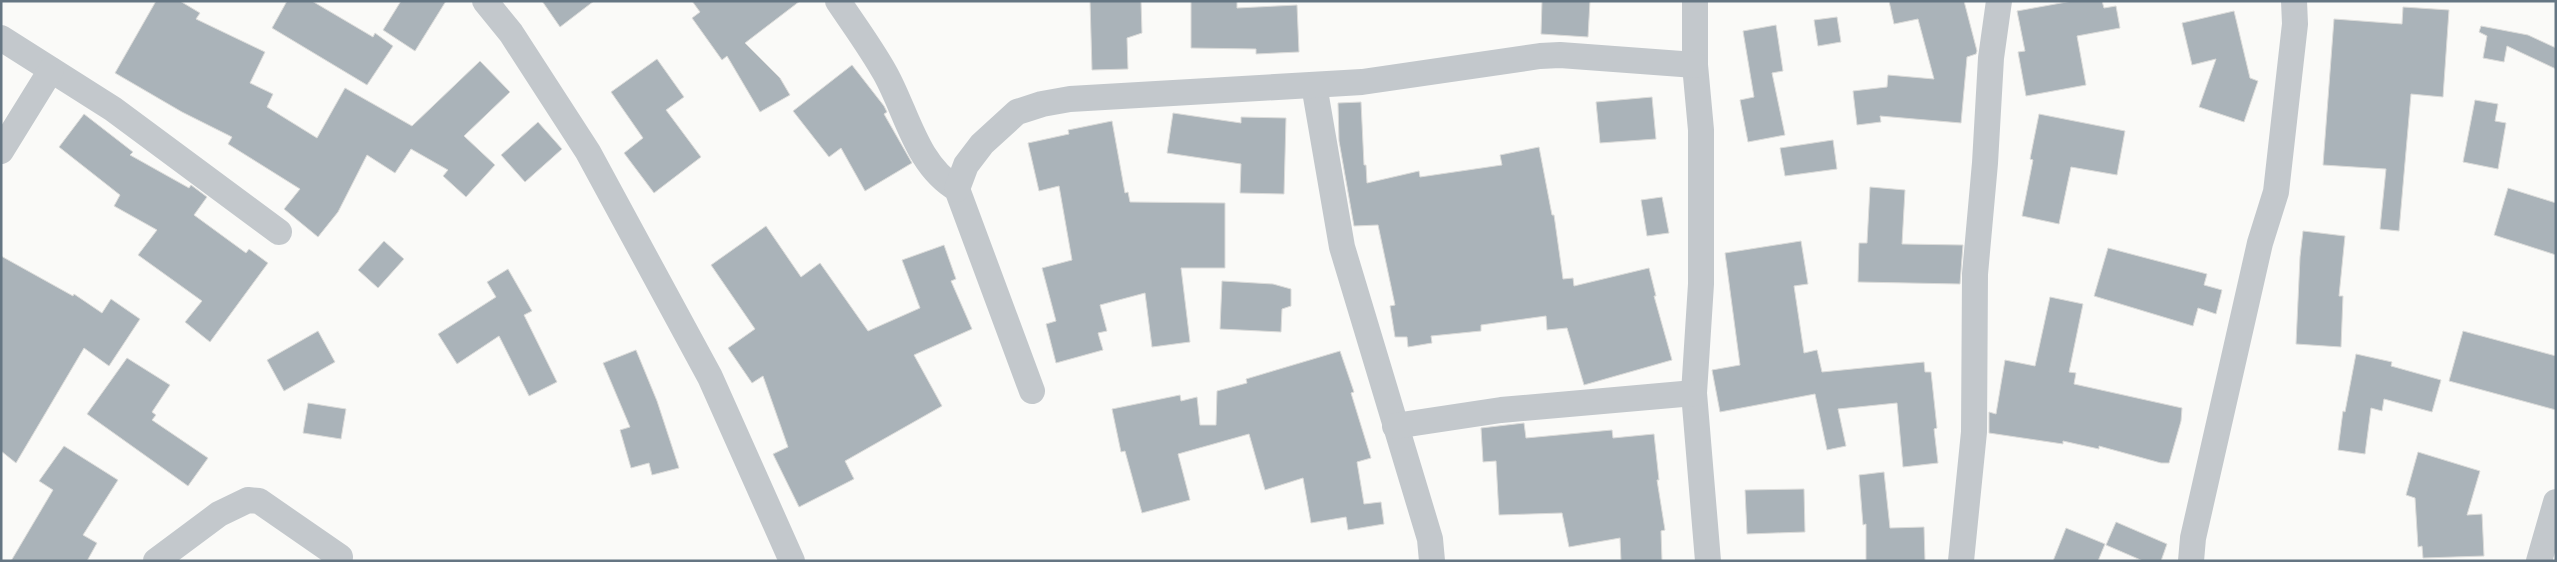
<svg xmlns="http://www.w3.org/2000/svg" width="2557" height="562" viewBox="0 0 2557 562" font-family="'PT Sans Narrow',sans-serif">
<style>
.building{fill:#aab3b9;stroke:#dcdcda}
.lines{fill:none;stroke-linecap:round;stroke-linejoin:round}
.minor{stroke:#c3c8cc;stroke-width:26}
</style>
<rect width="100%" height="100%" fill="#fafaf8"/>
<g class="building">
<path d="M 156,1 L 180,1 L 200,13 L 196,19 L 265,52 L 250,83 L 273,94 L 267,107 L 317,138 L 345,88 L 412,126 L 480,61 L 510,92 L 464,136 L 495,165 L 466,197 L 443,176 L 448,170 L 411,149 L 395,173 L 367,155 L 338,212 L 318,237 L 284,209 L 300,189 L 228,144 L 232,137 L 182,112 L 115,73 Z"/>
<path d="M 287,1 L 312,1 L 373,37 L 375,33 L 393,46 L 367,85 L 272,28 Z"/>
<path d="M 401,1 L 446,1 L 415,51 L 383,30 Z"/>
<path d="M 542,1 L 594,1 L 560,27 Z"/>
<path d="M 692,1 L 800,1 L 745,43 L 780,78 L 790,95 L 760,112 L 727,56 L 722,60 L 692,18 L 700,12 Z"/>
<path d="M 1090,1 L 1141,1 L 1142,33 L 1127,38 L 1128,69 L 1092,70 Z"/>
<path d="M 1191,1 L 1237,1 L 1237,8 L 1297,5 L 1299,52 L 1256,54 L 1256,49 L 1191,48 Z"/>
<path d="M 1542,1 L 1590,1 L 1588,37 L 1541,34 Z"/>
<path d="M 1889,1 L 1964,1 L 1977,51 L 1976,54 L 1967,57 L 1961,123 L 1880,116 L 1881,122 L 1857,125 L 1853,91 L 1887,87 L 1888,75 L 1934,79 L 1918,19 L 1894,24 Z"/>
<path d="M 2072,1 L 2102,1 L 2104,8 L 2116,6 L 2120,28 L 2077,36 L 2086,85 L 2026,96 L 2018,52 L 2025,51 L 2017,11 Z"/>
<path d="M 2403,7 L 2449,10 L 2443,97 L 2411,94 L 2399,231 L 2380,229 L 2386,169 L 2323,165 L 2334,19 L 2402,24 Z"/>
<path d="M 2234,11 L 2250,78 L 2258,81 L 2244,122 L 2199,107 L 2216,59 L 2192,65 L 2182,23 Z"/>
<path d="M 1837,17 L 1841,42 L 1818,46 L 1814,20 Z"/>
<path d="M 1776,25 L 1783,71 L 1772,73 L 1785,135 L 1748,142 L 1740,100 L 1754,97 L 1743,31 Z"/>
<path d="M 2481,26 L 2528,35 L 2556,48 L 2556,69 L 2507,46 L 2504,62 L 2483,58 L 2487,36 L 2479,32 Z"/>
<path d="M 657,59 L 684,97 L 666,110 L 701,157 L 654,193 L 624,153 L 643,138 L 611,92 Z"/>
<path d="M 852,65 L 884,106 L 887,112 L 884,114 L 912,163 L 865,191 L 841,148 L 829,157 L 793,111 Z"/>
<path d="M 1652,97 L 1656,139 L 1600,143 L 1596,102 Z"/>
<path d="M 2475,100 L 2498,104 L 2495,121 L 2506,123 L 2498,169 L 2463,162 Z"/>
<path d="M 1361,102 L 1364,165 L 1366,165 L 1367,183 L 1419,171 L 1420,177 L 1502,165 L 1500,155 L 1539,147 L 1552,215 L 1554,215 L 1563,279 L 1573,278 L 1574,286 L 1649,268 L 1656,296 L 1654,296 L 1672,360 L 1584,385 L 1567,328 L 1547,330 L 1546,316 L 1481,325 L 1481,331 L 1431,336 L 1432,343 L 1408,347 L 1407,337 L 1395,337 L 1390,306 L 1395,305 L 1378,225 L 1354,226 L 1339,141 L 1338,103 Z"/>
<path d="M 1173,113 L 1241,123 L 1241,117 L 1286,118 L 1284,194 L 1240,193 L 1241,164 L 1167,153 Z"/>
<path d="M 84,114 L 133,152 L 130,155 L 189,188 L 191,185 L 207,197 L 194,215 L 246,253 L 249,249 L 268,263 L 210,342 L 185,322 L 202,301 L 138,255 L 157,230 L 114,206 L 120,195 L 59,147 Z"/>
<path d="M 2039,114 L 2125,131 L 2117,175 L 2071,167 L 2059,224 L 2022,216 L 2033,160 L 2030,159 Z"/>
<path d="M 1112,121 L 1125,193 L 1128,192 L 1130,202 L 1225,203 L 1225,268 L 1181,268 L 1190,342 L 1152,347 L 1145,293 L 1100,305 L 1107,331 L 1098,333 L 1103,350 L 1056,363 L 1046,324 L 1056,321 L 1042,268 L 1072,260 L 1059,186 L 1039,191 L 1028,143 L 1069,134 L 1068,130 Z"/>
<path d="M 538,122 L 562,149 L 525,182 L 501,155 Z"/>
<path d="M 1833,140 L 1837,169 L 1785,176 L 1780,148 Z"/>
<path d="M 1870,187 L 1905,190 L 1902,244 L 1963,245 L 1960,284 L 1858,282 L 1859,243 L 1867,243 Z"/>
<path d="M 2508,188 L 2556,203 L 2556,255 L 2494,235 Z"/>
<path d="M 1662,197 L 1669,233 L 1647,236 L 1641,200 Z"/>
<path d="M 766,226 L 801,277 L 820,263 L 868,331 L 920,308 L 902,260 L 944,245 L 956,279 L 951,281 L 972,329 L 914,355 L 942,406 L 845,461 L 854,479 L 799,507 L 773,454 L 788,447 L 763,376 L 752,383 L 728,348 L 755,329 L 711,265 Z"/>
<path d="M 2303,231 L 2345,236 L 2339,296 L 2343,296 L 2341,347 L 2296,344 L 2300,257 Z"/>
<path d="M 384,241 L 404,259 L 378,288 L 358,270 Z"/>
<path d="M 1801,241 L 1808,284 L 1794,286 L 1804,353 L 1817,350 L 1822,372 L 1924,362 L 1925,372 L 1931,372 L 1937,428 L 1934,429 L 1938,463 L 1903,467 L 1897,403 L 1838,409 L 1846,446 L 1827,450 L 1815,394 L 1720,412 L 1712,370 L 1740,365 L 1725,253 Z"/>
<path d="M 2108,248 L 2207,274 L 2204,285 L 2222,290 L 2216,314 L 2198,308 L 2193,326 L 2094,296 Z"/>
<path d="M 1,256 L 73,296 L 74,294 L 102,313 L 111,299 L 140,319 L 109,366 L 84,348 L 16,463 L 1,451 Z"/>
<path d="M 508,269 L 532,311 L 524,315 L 557,382 L 529,396 L 499,336 L 457,364 L 438,334 L 496,297 L 487,282 Z"/>
<path d="M 1222,281 L 1273,284 L 1291,289 L 1291,306 L 1282,309 L 1281,332 L 1220,329 Z"/>
<path d="M 2050,297 L 2083,304 L 2069,372 L 2076,373 L 2074,384 L 2182,408 L 2181,421 L 2169,463 L 2161,463 L 2099,446 L 2099,449 L 2063,441 L 2063,444 L 1989,433 L 1989,412 L 1996,414 L 2005,360 L 2035,366 Z"/>
<path d="M 318,331 L 335,362 L 284,391 L 267,360 Z"/>
<path d="M 2463,331 L 2556,356 L 2556,410 L 2449,381 Z"/>
<path d="M 636,350 L 657,401 L 679,468 L 652,475 L 649,463 L 631,468 L 620,430 L 630,427 L 603,363 Z"/>
<path d="M 1340,351 L 1354,392 L 1351,393 L 1371,458 L 1357,462 L 1364,504 L 1381,502 L 1384,524 L 1348,530 L 1346,517 L 1311,523 L 1303,478 L 1265,490 L 1249,434 L 1178,454 L 1190,500 L 1142,513 L 1125,451 L 1121,452 L 1112,409 L 1180,395 L 1181,401 L 1197,397 L 1200,425 L 1216,425 L 1217,391 L 1247,383 L 1246,379 Z"/>
<path d="M 2356,354 L 2392,362 L 2391,366 L 2441,380 L 2432,412 L 2384,399 L 2382,411 L 2371,408 L 2365,454 L 2338,450 L 2343,411 L 2345,412 Z"/>
<path d="M 127,358 L 170,385 L 152,412 L 156,415 L 152,420 L 208,458 L 188,486 L 87,414 Z"/>
<path d="M 308,403 L 346,409 L 341,439 L 303,433 Z"/>
<path d="M 1524,423 L 1526,438 L 1612,430 L 1613,438 L 1654,434 L 1659,480 L 1657,480 L 1665,530 L 1661,531 L 1662,561 L 1621,561 L 1620,538 L 1569,547 L 1562,513 L 1499,515 L 1496,461 L 1483,462 L 1481,428 Z"/>
<path d="M 64,446 L 118,480 L 83,535 L 97,543 L 87,561 L 11,561 L 53,490 L 39,481 Z"/>
<path d="M 2418,452 L 2480,471 L 2467,515 L 2482,514 L 2484,556 L 2423,558 L 2422,546 L 2418,547 L 2415,498 L 2406,495 Z"/>
<path d="M 1884,472 L 1890,528 L 1924,527 L 1925,561 L 1866,561 L 1866,524 L 1863,525 L 1859,475 Z"/>
<path d="M 1804,489 L 1805,532 L 1747,534 L 1745,490 Z"/>
<path d="M 2116,522 L 2167,544 L 2161,561 L 2143,561 L 2106,545 Z"/>
<path d="M 2066,528 L 2105,544 L 2098,561 L 2053,561 Z"/>
</g>
<g class="lines">
<g class="minor">
<path d="M 485,1 L 511,33 L 588,152 L 710,377 L 792,561"/>
<path d="M 838,1 C 854,25 871,48 885,73 C 907,112 916,165 957,189 L 1032,391"/>
<path d="M 1695,1 L 1695,65 L 1701,130 L 1701,284 L 1694,393 L 1708,561"/>
<path d="M 1,38 L 113,109 L 279,232"/>
<path d="M 1314,85 L 1342,247 L 1430,539 L 1432,561"/>
<path d="M 1,151 L 51,70"/>
<path d="M 957,189 L 966,165 L 982,144 L 1017,112 L 1042,104 L 1070,99 L 1362,82 L 1540,56 L 1560,55 L 1695,65"/>
<path d="M 1395,426 L 1501,410 L 1694,393"/>
<path d="M 156,561 L 219,514 L 248,500 L 259,501 L 340,557"/>
<path d="M 1961,561 L 1974,432 L 1975,274 L 1985,163 L 1991,58 L 1999,1"/>
<path d="M 2191,561 L 2193,538 L 2260,243 L 2276,192 L 2295,24 L 2294,1"/>
<path d="M 2539,561 L 2556,502"/>
</g>
</g>
<rect width="2557" height="562" fill="none" stroke="#657683" stroke-width="5"/>
</svg>
